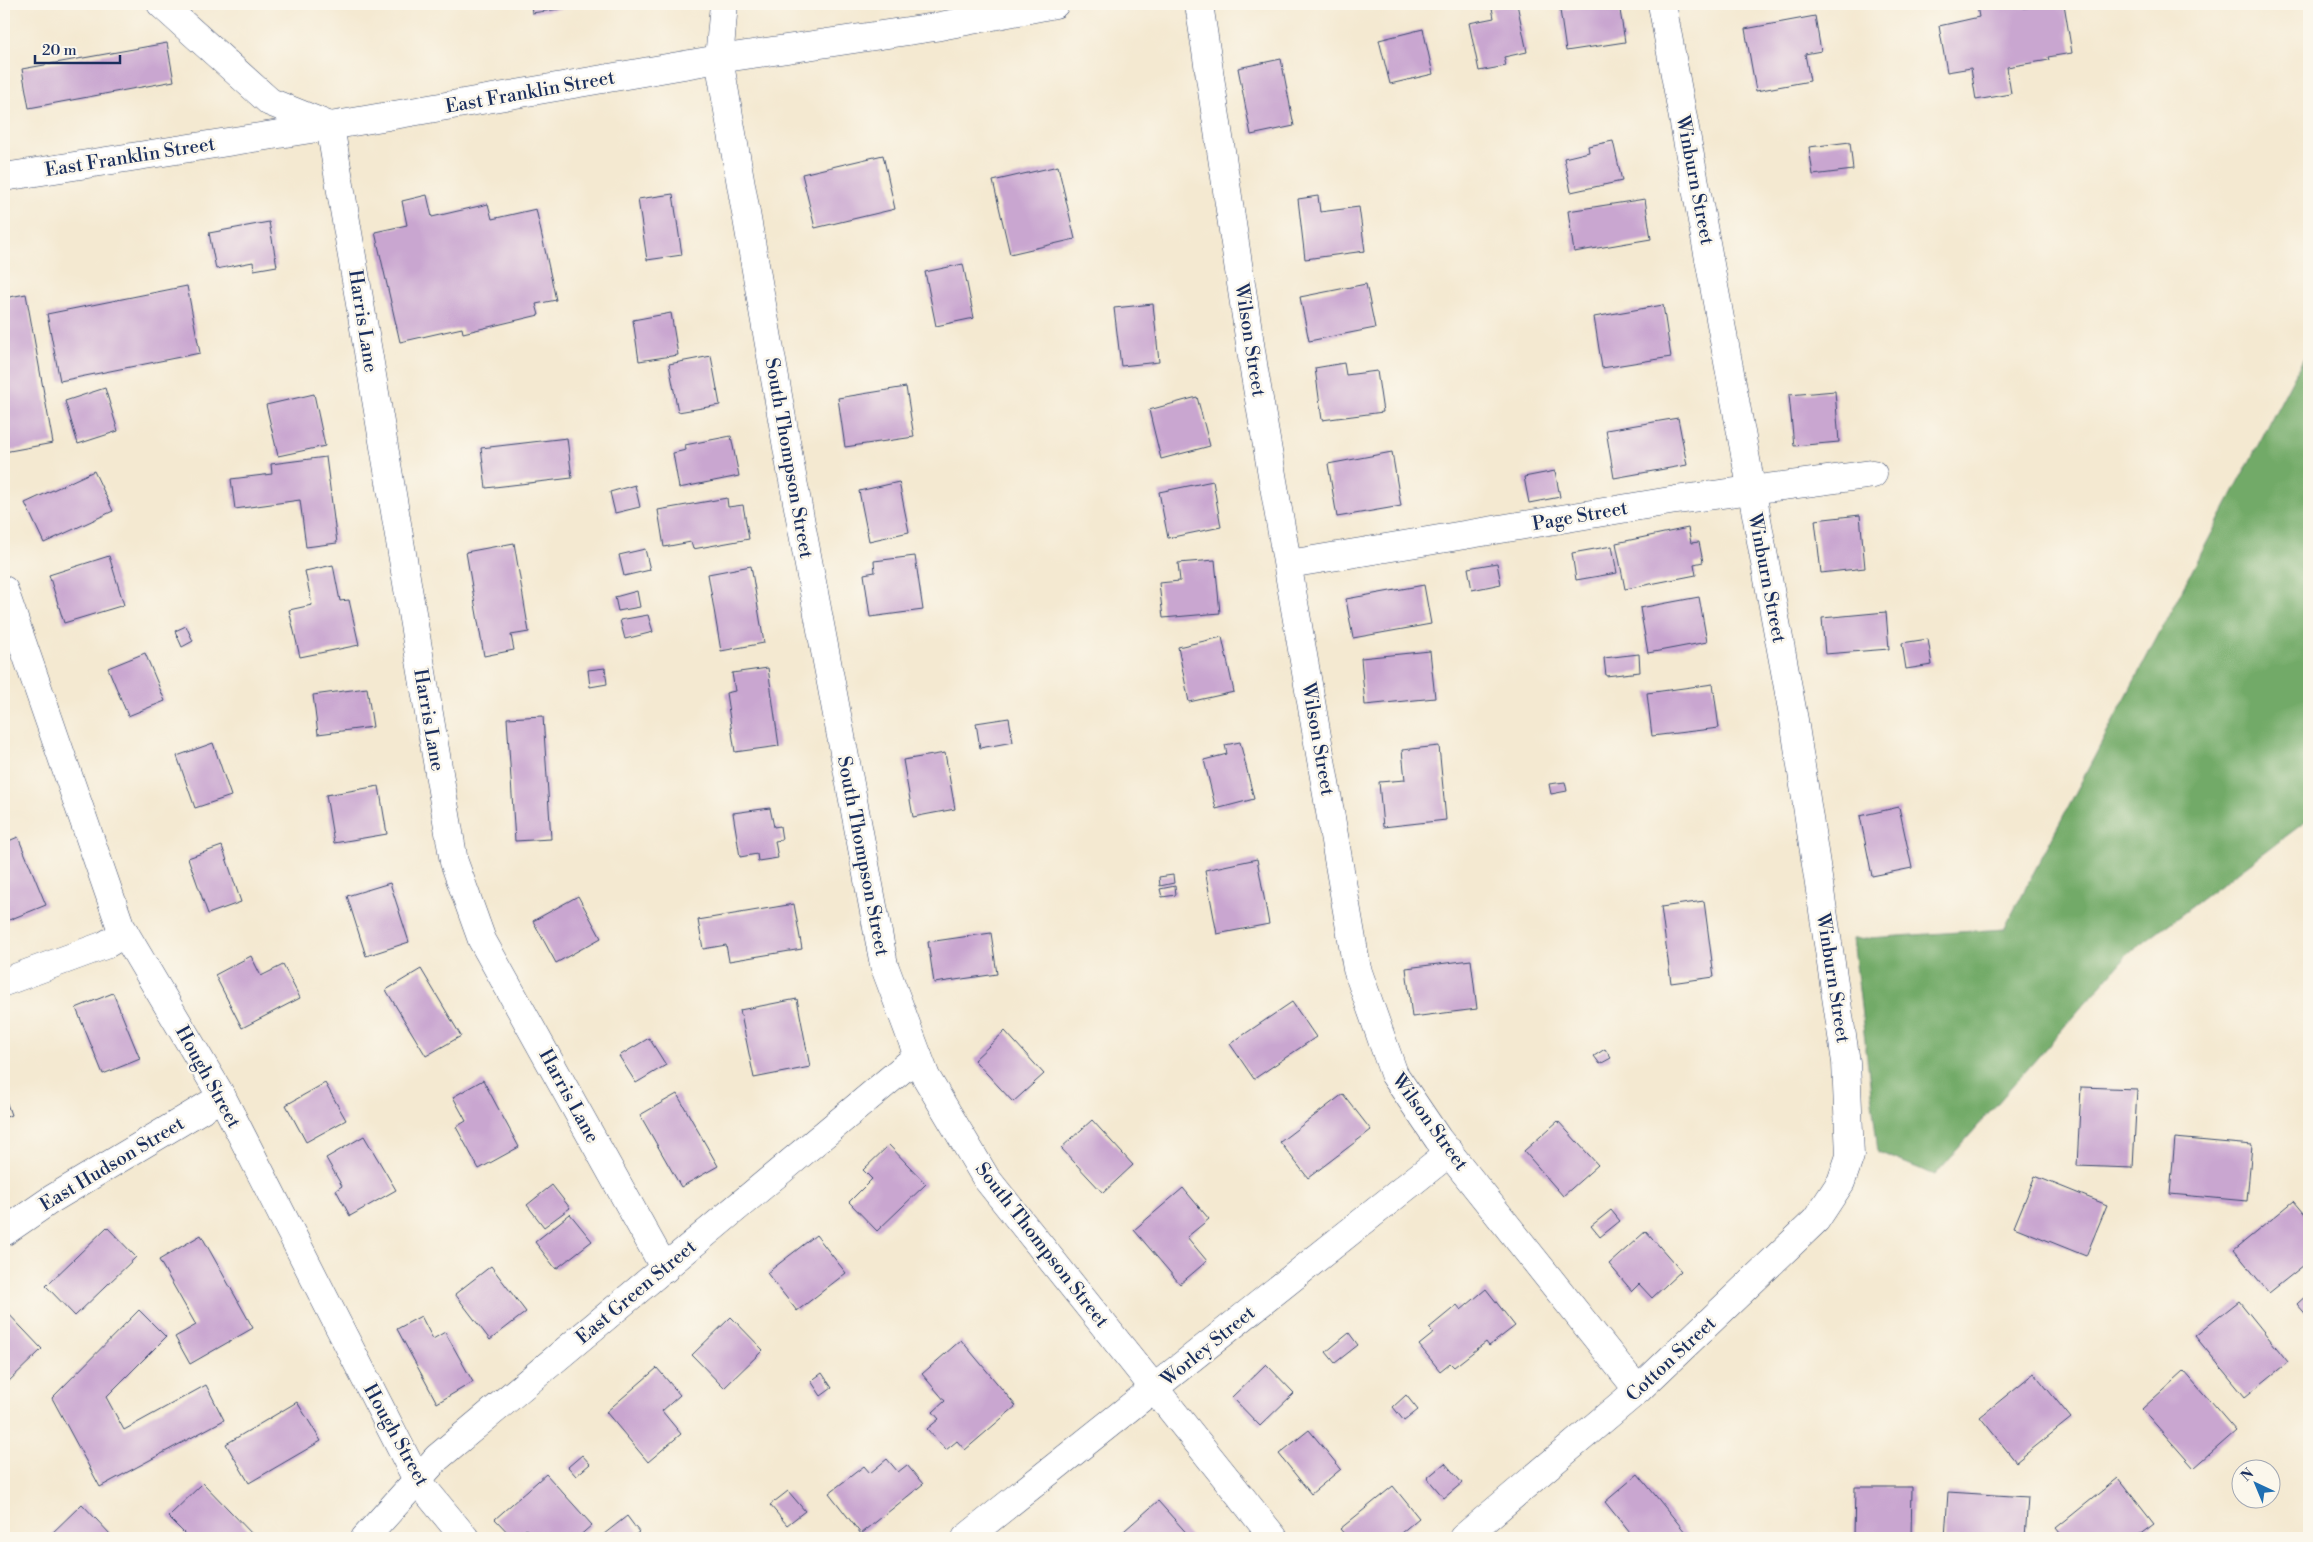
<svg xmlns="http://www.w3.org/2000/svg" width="2313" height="1542" viewBox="0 0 2313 1542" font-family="'Libre Bodoni',serif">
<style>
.forest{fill:#72aa68;stroke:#466c63}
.building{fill:#c9a6d0}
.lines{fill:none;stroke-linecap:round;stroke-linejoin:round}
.minor-casing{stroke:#3c4b6f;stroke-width:29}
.major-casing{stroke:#3c4b6f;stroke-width:29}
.minor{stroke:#fff;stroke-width:28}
.major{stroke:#fff;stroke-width:28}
.labels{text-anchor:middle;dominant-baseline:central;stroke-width:5;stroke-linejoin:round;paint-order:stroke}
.street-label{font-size:19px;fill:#1b2f5e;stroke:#fbf7ec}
</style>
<rect width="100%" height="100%" fill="#fbf7ec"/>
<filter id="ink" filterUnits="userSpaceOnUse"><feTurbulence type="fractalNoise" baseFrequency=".02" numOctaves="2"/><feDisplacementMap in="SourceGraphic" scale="10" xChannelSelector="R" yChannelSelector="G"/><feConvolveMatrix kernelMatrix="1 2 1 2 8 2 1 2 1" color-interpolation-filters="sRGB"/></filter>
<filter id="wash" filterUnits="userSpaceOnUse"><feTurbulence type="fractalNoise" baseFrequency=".0096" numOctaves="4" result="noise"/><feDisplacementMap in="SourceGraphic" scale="20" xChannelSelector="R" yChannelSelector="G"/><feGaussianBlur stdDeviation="1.12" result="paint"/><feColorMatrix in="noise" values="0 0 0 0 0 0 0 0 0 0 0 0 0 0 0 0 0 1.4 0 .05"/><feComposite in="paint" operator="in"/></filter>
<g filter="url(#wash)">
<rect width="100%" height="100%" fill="#f4e9d1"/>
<path class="forest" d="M 2309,348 L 2309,819 L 2126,956 L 1935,1175 L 1878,1152 L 1853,939 L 2004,929 Z"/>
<g id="blocks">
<g class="building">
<path d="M 531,4 L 586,4 L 586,5 L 532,13 Z"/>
<path d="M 1517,4 L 1527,52 L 1504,57 L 1506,66 L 1479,71 L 1469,23 L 1494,18 L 1492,8 Z"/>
<path d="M 1601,4 L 1619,4 L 1625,42 L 1566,51 L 1560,10 Z"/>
<path d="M 1989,4 L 2023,4 L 2023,8 L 2064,4 L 2072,53 L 2048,57 L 2049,60 L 2007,67 L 2011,94 L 1976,100 L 1971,68 L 1947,72 L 1939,26 L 1979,17 L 1977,6 Z"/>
<path d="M 1815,16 L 1821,51 L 1805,54 L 1810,81 L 1756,91 L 1745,29 Z"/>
<path d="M 1423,29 L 1433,74 L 1390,84 L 1379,40 Z"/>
<path d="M 167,43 L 174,81 L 29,108 L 22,69 Z"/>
<path d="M 1281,59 L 1294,126 L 1251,135 L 1238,68 Z"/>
<path d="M 1613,141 L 1622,181 L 1571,192 L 1564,158 L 1589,152 L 1588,146 Z"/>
<path d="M 1850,142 L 1853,170 L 1813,175 L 1809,147 Z"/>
<path d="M 883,155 L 895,209 L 815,228 L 802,174 Z"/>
<path d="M 1058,166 L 1075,239 L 1010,254 L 993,181 Z"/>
<path d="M 673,194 L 682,255 L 647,260 L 638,199 Z"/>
<path d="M 427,195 L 432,217 L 488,204 L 492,219 L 536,209 L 556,300 L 536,304 L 539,315 L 463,333 L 462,328 L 400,342 L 375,232 L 407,225 L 402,201 Z"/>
<path d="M 1318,196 L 1320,212 L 1359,207 L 1365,251 L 1305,259 L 1298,199 Z"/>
<path d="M 1645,199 L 1651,239 L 1574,252 L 1568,211 Z"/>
<path d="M 269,222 L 277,266 L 254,270 L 253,262 L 216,269 L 209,233 Z"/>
<path d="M 963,264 L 974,318 L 936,326 L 925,272 Z"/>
<path d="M 1366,284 L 1375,328 L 1309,341 L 1300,297 Z"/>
<path d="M 187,286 L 200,353 L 60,381 L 47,314 Z"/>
<path d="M 26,294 L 53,443 L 4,452 L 4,298 Z"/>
<path d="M 1153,304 L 1159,362 L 1121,366 L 1114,308 Z"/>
<path d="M 1663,305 L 1671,357 L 1602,368 L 1594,317 Z"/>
<path d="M 671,313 L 678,355 L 639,361 L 633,320 Z"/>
<path d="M 711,356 L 720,405 L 678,412 L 669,364 Z"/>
<path d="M 1344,363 L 1346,375 L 1377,371 L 1383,412 L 1322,420 L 1315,368 Z"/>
<path d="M 906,387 L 914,437 L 845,447 L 838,398 Z"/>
<path d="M 105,388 L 118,431 L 78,444 L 65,401 Z"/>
<path d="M 1835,391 L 1839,442 L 1794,446 L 1789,395 Z"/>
<path d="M 314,394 L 325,446 L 278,456 L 266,405 Z"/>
<path d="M 1197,397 L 1210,446 L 1161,459 L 1149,410 Z"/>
<path d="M 1678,418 L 1687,465 L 1614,478 L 1606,430 Z"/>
<path d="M 731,436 L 739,476 L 679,488 L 673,453 L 686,450 L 685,445 Z"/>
<path d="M 567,438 L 572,478 L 486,488 L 481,448 Z"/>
<path d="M 1392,452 L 1401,506 L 1337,517 L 1328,464 Z"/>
<path d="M 326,457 L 337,543 L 306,547 L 300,500 L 235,509 L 231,479 L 272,474 L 271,464 Z"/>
<path d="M 94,471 L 113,511 L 44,543 L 25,503 Z"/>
<path d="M 1555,471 L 1560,497 L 1529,503 L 1524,477 Z"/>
<path d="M 1213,481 L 1221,527 L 1168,538 L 1159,492 Z"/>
<path d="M 899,482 L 909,532 L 869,541 L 859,491 Z"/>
<path d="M 635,485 L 640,507 L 615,513 L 610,492 Z"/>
<path d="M 727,498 L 728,507 L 743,505 L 749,539 L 693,549 L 691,542 L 664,547 L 658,510 Z"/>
<path d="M 1860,515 L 1865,568 L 1821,573 L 1815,520 Z"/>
<path d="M 1688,528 L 1691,543 L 1699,542 L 1703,562 L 1694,564 L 1696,575 L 1625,589 L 1616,543 Z"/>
<path d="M 514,543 L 529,632 L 511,635 L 514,650 L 484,656 L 466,552 Z"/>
<path d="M 1612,546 L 1617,573 L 1576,580 L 1572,553 Z"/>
<path d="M 645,549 L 650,570 L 624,576 L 619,555 Z"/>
<path d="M 109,556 L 124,605 L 64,623 L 49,575 Z"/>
<path d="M 915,556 L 923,610 L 870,617 L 864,574 L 875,572 L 874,561 Z"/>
<path d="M 1215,560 L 1220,613 L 1163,618 L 1159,583 L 1180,581 L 1178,563 Z"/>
<path d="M 1497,563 L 1501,584 L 1472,590 L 1468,568 Z"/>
<path d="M 333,565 L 340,601 L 349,600 L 359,645 L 300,657 L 289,610 L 312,605 L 305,571 Z"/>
<path d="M 751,566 L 764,643 L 721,651 L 708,574 Z"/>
<path d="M 1424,585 L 1431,624 L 1353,638 L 1346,599 Z"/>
<path d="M 637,591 L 640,607 L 618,611 L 615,597 Z"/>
<path d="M 1699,597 L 1707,642 L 1648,653 L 1640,608 Z"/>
<path d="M 1886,612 L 1889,649 L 1825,654 L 1822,618 Z"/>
<path d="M 648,615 L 653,632 L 625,639 L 620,620 Z"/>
<path d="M 186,626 L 193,641 L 182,647 L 175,631 Z"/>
<path d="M 1222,637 L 1234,692 L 1189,702 L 1178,647 Z"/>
<path d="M 1928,639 L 1932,665 L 1906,669 L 1902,643 Z"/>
<path d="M 1430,651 L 1435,698 L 1365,705 L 1361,658 Z"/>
<path d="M 145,653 L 165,701 L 128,716 L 108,668 Z"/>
<path d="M 1639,654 L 1640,672 L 1606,676 L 1604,658 Z"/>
<path d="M 605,668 L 607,684 L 590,687 L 588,670 Z"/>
<path d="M 768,668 L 779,746 L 735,752 L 726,693 L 735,691 L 732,673 Z"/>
<path d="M 1713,684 L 1719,728 L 1652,736 L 1647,693 Z"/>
<path d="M 367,688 L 373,727 L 318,734 L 313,695 Z"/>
<path d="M 543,716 L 551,839 L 515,841 L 507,718 Z"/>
<path d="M 1009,718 L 1013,742 L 980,748 L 976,723 Z"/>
<path d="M 1240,742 L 1254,799 L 1216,809 L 1204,760 L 1227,754 L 1225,745 Z"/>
<path d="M 213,743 L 231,796 L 195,808 L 177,756 Z"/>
<path d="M 1439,746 L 1446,820 L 1383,827 L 1379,782 L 1405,780 L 1402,750 Z"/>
<path d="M 945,753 L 955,809 L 913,817 L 903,760 Z"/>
<path d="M 1565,782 L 1567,791 L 1551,794 L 1549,784 Z"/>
<path d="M 379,786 L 387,834 L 334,843 L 326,795 Z"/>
<path d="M 1899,807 L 1912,868 L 1872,876 L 1860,816 Z"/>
<path d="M 770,808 L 774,827 L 780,826 L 782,840 L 775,841 L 778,858 L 758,861 L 757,854 L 740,857 L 733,813 Z"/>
<path d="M 18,837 L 46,905 L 4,922 L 4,843 Z"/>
<path d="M 222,846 L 241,902 L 208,914 L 188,858 Z"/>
<path d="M 1257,859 L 1269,924 L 1217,934 L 1205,870 Z"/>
<path d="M 1173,875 L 1174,883 L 1160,886 L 1159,877 Z"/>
<path d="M 390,883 L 409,942 L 366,956 L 347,896 Z"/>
<path d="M 1175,886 L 1176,895 L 1162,897 L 1160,889 Z"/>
<path d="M 578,896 L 601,938 L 556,963 L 533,921 Z"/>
<path d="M 1704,901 L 1714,977 L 1671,983 L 1661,907 Z"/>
<path d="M 794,904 L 802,949 L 729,961 L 726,945 L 703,949 L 698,920 Z"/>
<path d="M 991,933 L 997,974 L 934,983 L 928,942 Z"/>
<path d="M 251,956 L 261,976 L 283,965 L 300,998 L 242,1028 L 215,975 Z"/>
<path d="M 1471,960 L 1477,1009 L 1412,1017 L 1406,968 Z"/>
<path d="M 421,969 L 461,1036 L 426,1056 L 386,990 Z"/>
<path d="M 113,993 L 140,1059 L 103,1074 L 76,1008 Z"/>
<path d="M 797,999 L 810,1067 L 754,1078 L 740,1010 Z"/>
<path d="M 1292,1002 L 1316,1037 L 1254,1079 L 1230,1044 Z"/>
<path d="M 1005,1031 L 1044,1074 L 1013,1102 L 974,1060 Z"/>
<path d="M 649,1038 L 666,1065 L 636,1083 L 619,1056 Z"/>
<path d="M 1605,1049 L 1611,1058 L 1600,1064 L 1594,1056 Z"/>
<path d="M 483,1080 L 519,1147 L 479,1169 L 456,1127 L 466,1121 L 453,1097 Z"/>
<path d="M 325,1083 L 346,1120 L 306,1142 L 286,1105 Z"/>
<path d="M 2081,1087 L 2137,1089 L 2133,1168 L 2077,1166 Z"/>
<path d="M 677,1094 L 718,1166 L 681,1187 L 640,1115 Z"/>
<path d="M 1343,1094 L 1371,1130 L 1308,1178 L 1280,1142 Z"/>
<path d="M 4,1095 L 11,1115 L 4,1118 Z"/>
<path d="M 1092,1120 L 1133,1165 L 1103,1193 L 1061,1148 Z"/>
<path d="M 1558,1121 L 1598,1165 L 1563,1196 L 1524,1151 Z"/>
<path d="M 364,1136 L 396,1190 L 350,1216 L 336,1190 L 342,1186 L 326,1158 Z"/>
<path d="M 2175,1138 L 2252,1145 L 2247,1201 L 2170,1194 Z"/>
<path d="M 889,1145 L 926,1184 L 877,1231 L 849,1202 L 872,1179 L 863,1170 Z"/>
<path d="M 2035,1176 L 2107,1205 L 2086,1256 L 2014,1227 Z"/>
<path d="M 552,1185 L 570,1208 L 544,1227 L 527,1205 Z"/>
<path d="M 1183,1188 L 1209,1219 L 1187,1237 L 1207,1261 L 1180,1284 L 1134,1230 Z"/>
<path d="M 2294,1201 L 2309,1219 L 2309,1261 L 2269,1293 L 2234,1250 Z"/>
<path d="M 1611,1210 L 1620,1221 L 1600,1237 L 1591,1226 Z"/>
<path d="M 570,1214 L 592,1241 L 556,1269 L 535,1242 Z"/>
<path d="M 107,1227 L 136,1257 L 75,1316 L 46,1286 Z"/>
<path d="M 1646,1231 L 1681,1271 L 1652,1298 L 1639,1284 L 1632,1291 L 1609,1264 Z"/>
<path d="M 201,1235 L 253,1328 L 190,1364 L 175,1337 L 196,1325 L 159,1260 Z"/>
<path d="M 816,1235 L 846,1273 L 797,1311 L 767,1273 Z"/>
<path d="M 491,1266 L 526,1312 L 490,1340 L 455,1294 Z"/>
<path d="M 1486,1289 L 1515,1326 L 1489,1346 L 1486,1342 L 1454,1367 L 1450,1363 L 1440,1371 L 1419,1345 L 1434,1333 L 1429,1328 L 1457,1305 L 1461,1310 Z"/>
<path d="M 2309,1293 L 2309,1318 L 2297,1304 Z"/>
<path d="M 2239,1301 L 2288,1362 L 2245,1397 L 2195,1336 Z"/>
<path d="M 4,1309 L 42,1349 L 4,1386 Z"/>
<path d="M 139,1310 L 166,1337 L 106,1397 L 124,1430 L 206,1385 L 224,1420 L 100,1487 L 52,1398 Z"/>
<path d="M 421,1316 L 433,1339 L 445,1332 L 473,1382 L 437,1403 L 397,1329 Z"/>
<path d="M 731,1317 L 763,1350 L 724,1388 L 692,1355 Z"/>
<path d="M 1349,1333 L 1358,1345 L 1335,1363 L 1326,1352 Z"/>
<path d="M 961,1340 L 1016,1406 L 965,1450 L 957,1441 L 946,1450 L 927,1429 L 939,1419 L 933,1412 L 945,1401 L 922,1374 Z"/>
<path d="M 1266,1364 L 1294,1393 L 1260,1426 L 1232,1397 Z"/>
<path d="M 657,1368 L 680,1395 L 662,1411 L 681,1434 L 648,1462 L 606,1412 Z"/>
<path d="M 2184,1371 L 2236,1431 L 2194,1468 L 2142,1409 Z"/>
<path d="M 822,1373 L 832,1388 L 821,1396 L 811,1381 Z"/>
<path d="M 2034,1373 L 2071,1418 L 2016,1462 L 1980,1417 Z"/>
<path d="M 1406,1395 L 1418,1410 L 1404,1421 L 1393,1407 Z"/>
<path d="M 297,1402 L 321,1441 L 249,1483 L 226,1444 Z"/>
<path d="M 1309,1430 L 1341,1469 L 1311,1494 L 1279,1454 Z"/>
<path d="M 582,1455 L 590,1464 L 576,1476 L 568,1467 Z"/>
<path d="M 887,1459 L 898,1472 L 907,1465 L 923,1484 L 861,1534 L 829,1493 L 864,1466 L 870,1473 Z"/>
<path d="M 1445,1463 L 1462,1483 L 1444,1498 L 1427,1478 Z"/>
<path d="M 546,1474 L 592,1525 L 577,1538 L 534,1538 L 526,1529 L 516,1538 L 513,1538 L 495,1519 Z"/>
<path d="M 1638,1474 L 1690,1538 L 1634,1538 L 1605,1502 Z"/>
<path d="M 2118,1478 L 2154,1524 L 2135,1538 L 2064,1538 L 2056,1528 Z"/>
<path d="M 203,1483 L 256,1538 L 189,1538 L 168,1517 Z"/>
<path d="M 1393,1486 L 1419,1518 L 1395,1538 L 1348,1538 L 1340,1529 Z"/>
<path d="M 1855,1487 L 1912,1487 L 1911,1538 L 1854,1538 Z"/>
<path d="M 788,1491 L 805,1511 L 787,1525 L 770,1505 Z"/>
<path d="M 1948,1492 L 2028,1497 L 2025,1538 L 1945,1538 Z"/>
<path d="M 1158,1501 L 1191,1538 L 1116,1538 Z"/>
<path d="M 82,1504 L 111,1535 L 107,1538 L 47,1538 Z"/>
<path d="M 627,1516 L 639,1532 L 631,1538 L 599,1538 Z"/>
</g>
</g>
</g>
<g filter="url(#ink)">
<use href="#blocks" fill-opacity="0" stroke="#3c4b6f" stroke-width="1"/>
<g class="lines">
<g class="minor-casing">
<g id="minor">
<path d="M 161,4 L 270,102 L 330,126 L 454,862 L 482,940 L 665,1269"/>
<path d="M 724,4 L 719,59 L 791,470 L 884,965 L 918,1056 L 926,1077 L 986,1178 L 1274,1538"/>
<path d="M 1199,4 L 1254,370 L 1357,969 L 1394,1074 L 1438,1139 L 1638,1390"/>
<path d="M 1289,564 L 1676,500 L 1873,474"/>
<path d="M 4,590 L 120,925 L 222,1097 L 417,1480 L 465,1538"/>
<path d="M 4,982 L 105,945 L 125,933"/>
<path d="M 4,1232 L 52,1199 L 222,1097"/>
<path d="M 365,1538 L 437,1458 L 918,1056"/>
<path d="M 966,1538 L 1450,1152"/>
<path d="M 1463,1538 L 1638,1390 L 1816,1220 L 1841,1182 L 1850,1156 L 1846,1062 L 1794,720 L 1662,4"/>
</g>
</g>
<g class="major-casing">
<path id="major" d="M 4,177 L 330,126 L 719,59 L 935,27 L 1055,4"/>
</g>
<use href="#minor" class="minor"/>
<use href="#major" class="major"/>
</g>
</g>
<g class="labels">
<g class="street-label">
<text transform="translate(530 92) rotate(-10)">East Franklin Street</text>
<text transform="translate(130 157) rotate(-9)">East Franklin Street</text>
<text transform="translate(1695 180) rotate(79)">Winburn Street</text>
<text transform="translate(363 321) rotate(81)">Harris Lane</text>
<text transform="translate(1250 340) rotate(81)">Wilson Street</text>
<text transform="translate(789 458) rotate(80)">South Thompson Street</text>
<text transform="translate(1580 516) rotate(-10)">Page Street</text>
<text transform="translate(1767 578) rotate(79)">Winburn Street</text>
<text transform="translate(429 720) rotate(80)">Harris Lane</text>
<text transform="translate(1318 739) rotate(80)">Wilson Street</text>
<text transform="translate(863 856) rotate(79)">South Thompson Street</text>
<text transform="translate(1833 978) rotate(81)">Winburn Street</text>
<text transform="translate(208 1077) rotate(61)">Hough Street</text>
<text transform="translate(569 1096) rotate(61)">Harris Lane</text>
<text transform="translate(1430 1122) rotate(54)">Wilson Street</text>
<text transform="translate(112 1164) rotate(-31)">East Hudson Street</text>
<text transform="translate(1042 1245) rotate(52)">South Thompson Street</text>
<text transform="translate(636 1292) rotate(-40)">East Green Street</text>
<text transform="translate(1208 1346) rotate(-39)">Worley Street</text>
<text transform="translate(1671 1359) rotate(-43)">Cotton Street</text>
<text transform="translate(396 1435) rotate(61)">Hough Street</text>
</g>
</g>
<rect width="2313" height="1542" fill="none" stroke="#fbf7ec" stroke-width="20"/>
<g transform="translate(2256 1484) rotate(316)"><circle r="24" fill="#fbf7ec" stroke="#a1a7b3"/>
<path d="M0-4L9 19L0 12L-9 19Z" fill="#1f6fb2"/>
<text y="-8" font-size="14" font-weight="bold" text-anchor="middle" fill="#1b2f5e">N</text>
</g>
<path d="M35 55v8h85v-8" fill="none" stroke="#1b2f5e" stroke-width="2.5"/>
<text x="42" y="55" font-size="15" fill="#1b2f5e" stroke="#fbf7ec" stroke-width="4" paint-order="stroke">20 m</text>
</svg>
